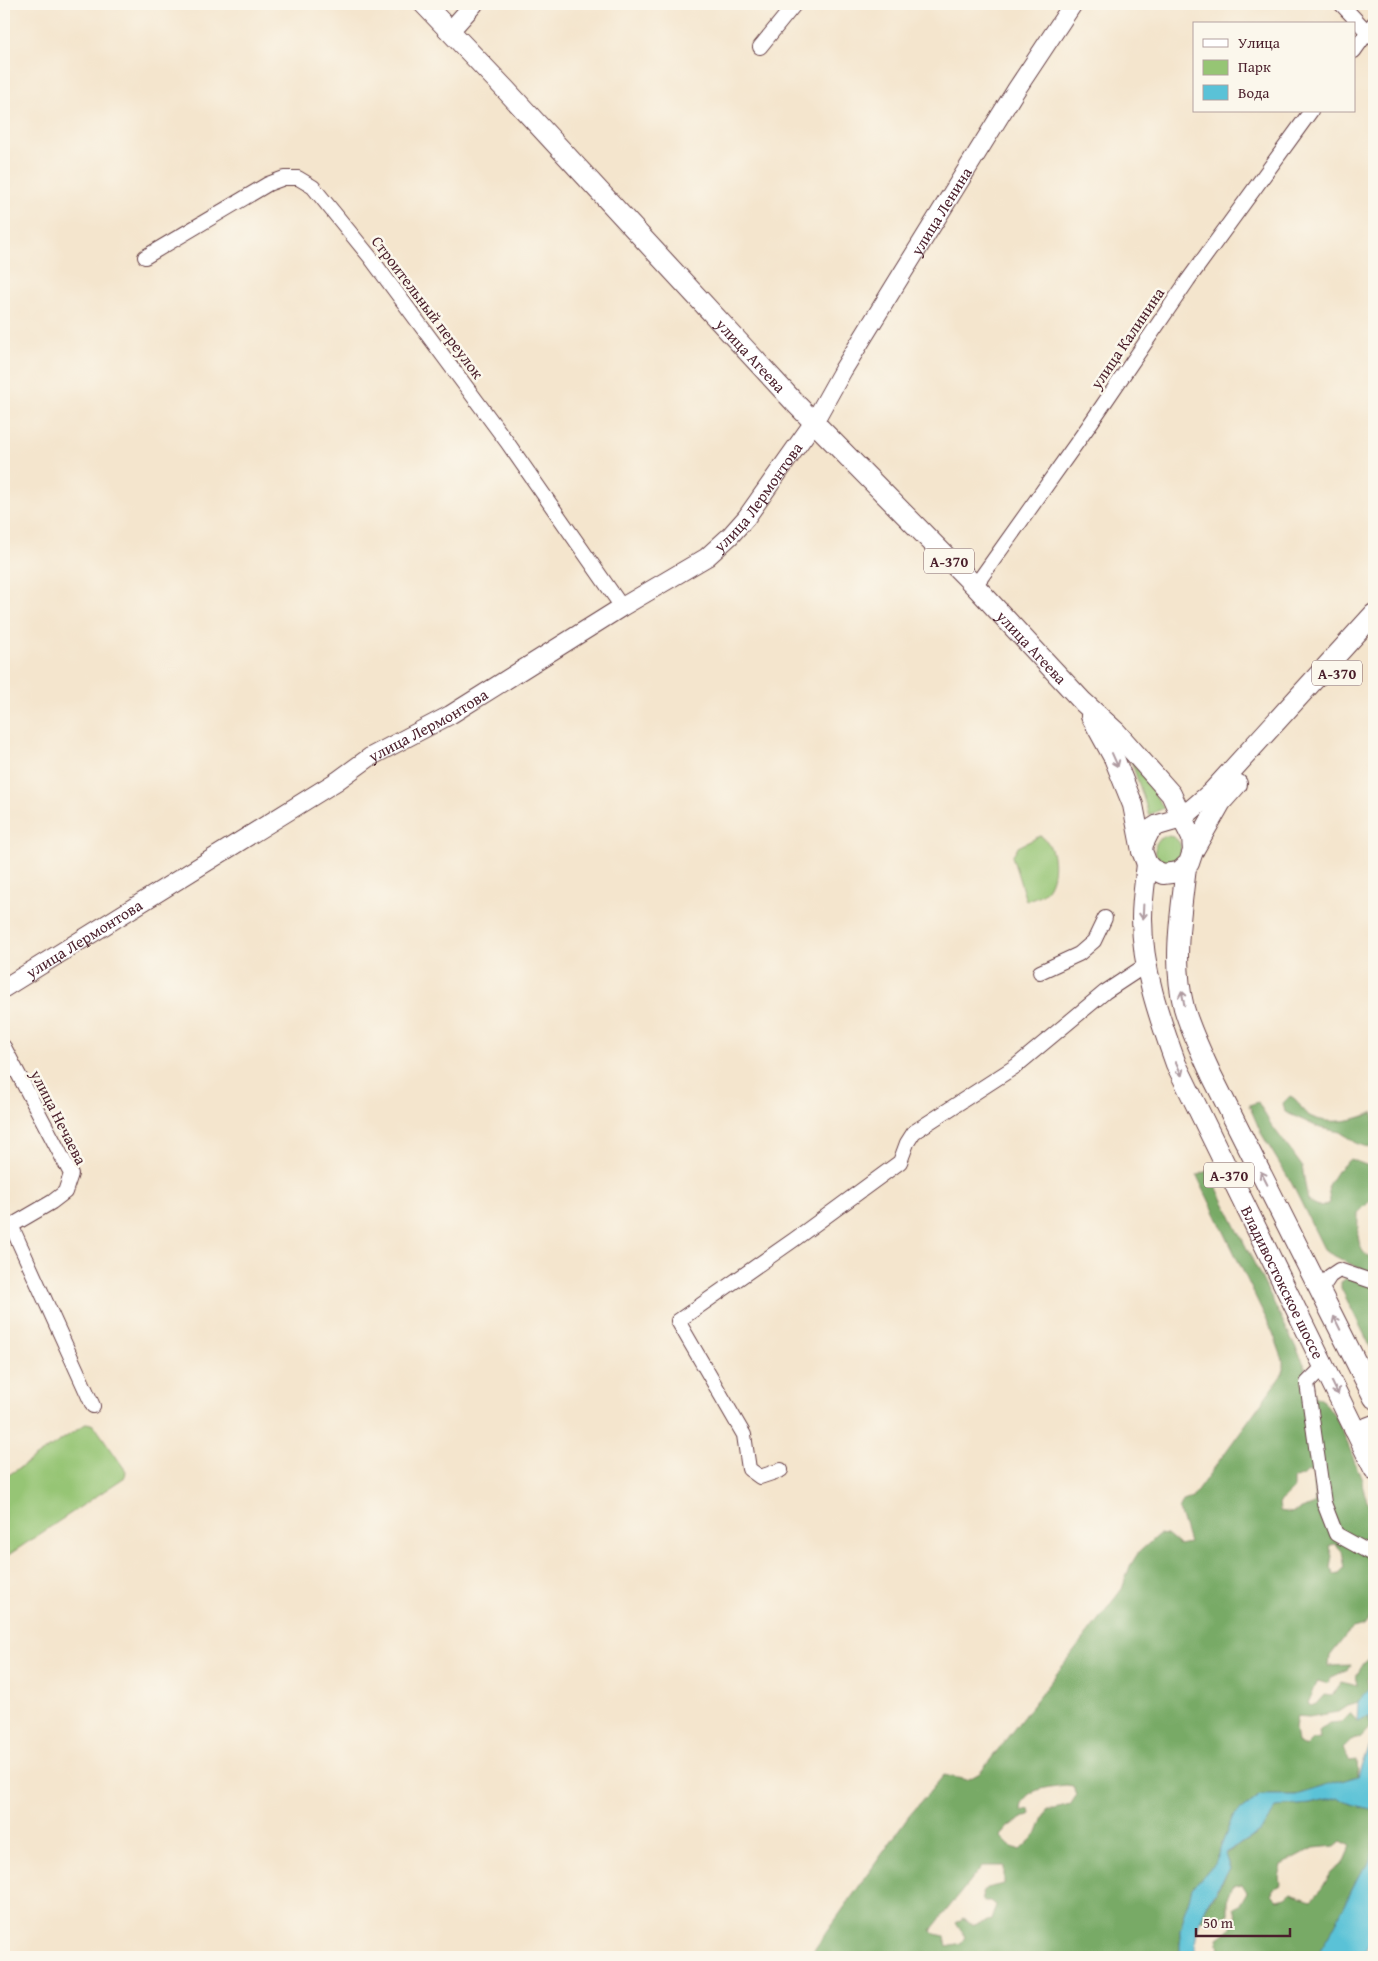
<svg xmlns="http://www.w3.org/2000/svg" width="1378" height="1961" viewBox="0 0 1378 1961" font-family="'Gentium Book Plus',serif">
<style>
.green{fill:#96c574;stroke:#707250}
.forest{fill:#78aa66;stroke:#616448;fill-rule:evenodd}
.water{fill:#5ac2d7;stroke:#527081}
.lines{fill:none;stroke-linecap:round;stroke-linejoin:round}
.minor-casing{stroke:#643d43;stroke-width:16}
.major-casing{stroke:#643d43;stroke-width:20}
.highway-casing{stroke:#643d43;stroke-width:22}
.minor{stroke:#fff;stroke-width:14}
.major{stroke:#fff;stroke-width:18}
.highway{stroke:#fff;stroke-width:20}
.oneway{stroke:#ae9aa0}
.labels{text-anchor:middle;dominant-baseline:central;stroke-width:5;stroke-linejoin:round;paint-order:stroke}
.shield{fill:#fbf7ec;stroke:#7f6065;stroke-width:1}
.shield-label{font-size:15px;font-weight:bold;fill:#4a1f2b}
.street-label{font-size:16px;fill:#4a1f2b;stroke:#fbf7ec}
</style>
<rect width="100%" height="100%" fill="#fbf7ec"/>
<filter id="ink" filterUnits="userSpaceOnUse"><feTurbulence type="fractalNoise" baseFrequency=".02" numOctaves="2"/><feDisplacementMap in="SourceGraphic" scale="10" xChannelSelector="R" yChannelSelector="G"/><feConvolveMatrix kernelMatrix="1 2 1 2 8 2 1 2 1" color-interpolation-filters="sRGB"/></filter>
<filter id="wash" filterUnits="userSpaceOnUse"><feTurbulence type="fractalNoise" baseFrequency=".0096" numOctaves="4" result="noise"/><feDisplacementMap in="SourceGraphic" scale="20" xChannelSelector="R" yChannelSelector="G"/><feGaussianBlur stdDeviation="1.12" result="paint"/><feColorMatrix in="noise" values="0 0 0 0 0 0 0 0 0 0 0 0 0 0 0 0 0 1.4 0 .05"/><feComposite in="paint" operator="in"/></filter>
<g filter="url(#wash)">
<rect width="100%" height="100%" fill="#f4e5cd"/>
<g class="green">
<path d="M 1131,760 L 1164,808 L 1149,815 Z"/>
<circle cx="1168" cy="849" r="13"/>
<path d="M 1040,836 C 1057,843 1058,881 1044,892 C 1040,896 1032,898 1026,901 L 1012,856 L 1018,847 Z"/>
<path d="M 87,1423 L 94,1425 L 126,1471 L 125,1477 L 4,1558 L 4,1478 Z"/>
</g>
<g class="forest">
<path d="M 1290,1096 C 1300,1100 1300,1110 1308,1115 C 1326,1126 1356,1121 1374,1112 L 1374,1149 L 1358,1144 L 1340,1132 L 1320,1128 L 1285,1112 L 1283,1103 Z"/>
<path d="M 1258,1102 L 1270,1123 L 1302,1166 L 1308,1201 L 1321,1207 L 1330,1203 L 1328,1185 L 1337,1171 L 1350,1159 L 1374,1168 L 1374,1200 L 1370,1201 L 1358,1213 C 1358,1230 1355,1254 1374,1259 L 1374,1272 L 1356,1267 L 1325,1251 L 1292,1184 L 1261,1133 L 1249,1105 Z"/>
<path d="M 1208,1170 L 1306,1368 L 1302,1381 L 1304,1391 C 1312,1395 1321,1398 1327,1405 C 1343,1425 1352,1457 1362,1480 C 1362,1498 1377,1511 1374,1529 C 1374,1534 1369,1539 1367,1543 L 1374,1556 L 1374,1613 L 1364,1626 L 1353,1629 L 1347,1634 L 1330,1656 L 1329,1666 L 1351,1665 L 1349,1669 L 1332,1677 L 1328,1684 L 1318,1681 L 1308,1703 L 1311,1706 L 1316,1704 L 1324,1695 L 1332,1696 L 1341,1682 L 1358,1686 L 1356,1676 L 1364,1663 L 1374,1655 L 1374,1673 L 1367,1679 L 1369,1689 L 1358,1703 L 1347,1706 L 1338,1712 L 1309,1717 L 1297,1716 L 1295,1729 L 1297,1743 L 1305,1747 L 1312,1740 L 1320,1739 L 1319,1731 L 1329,1723 L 1341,1722 L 1350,1713 L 1357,1721 L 1368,1716 L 1371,1726 L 1361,1737 L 1350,1742 L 1343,1749 L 1350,1761 L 1357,1760 L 1358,1776 L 1296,1795 L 1261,1795 L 1233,1816 L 1214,1864 L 1192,1888 L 1180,1931 L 1180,1957 L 929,1957 L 925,1952 L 916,1957 L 809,1957 L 909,1816 L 944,1775 L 967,1780 L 980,1773 L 1122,1589 L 1130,1566 L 1138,1553 L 1159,1534 L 1167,1535 L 1179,1545 L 1189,1543 L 1179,1510 L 1183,1501 L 1192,1498 L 1283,1373 L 1283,1360 L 1273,1333 L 1197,1176 ZM 1308,1470 L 1313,1474 L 1315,1504 L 1291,1513 L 1280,1511 L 1279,1503 L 1293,1490 L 1293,1479 L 1303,1475 ZM 1335,1544 L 1342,1551 L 1345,1568 L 1340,1573 L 1334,1574 L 1330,1567 L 1332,1556 L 1329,1547 L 1331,1545 ZM 1066,1785 L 1073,1786 L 1076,1796 L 1070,1805 L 1055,1809 L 1047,1809 L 1038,1833 L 1020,1850 L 1010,1846 L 1000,1836 L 1008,1827 L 1030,1814 L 1029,1809 L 1021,1811 C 1021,1788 1050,1787 1066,1785 ZM 982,1866 L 1004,1866 L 1004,1884 L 986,1888 L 982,1893 L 983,1901 L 991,1901 L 996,1905 L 991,1920 L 974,1925 L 963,1918 L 956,1923 L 965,1937 L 961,1943 L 947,1946 L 945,1936 L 935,1934 L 931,1930 Z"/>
<path d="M 1347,1278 L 1372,1285 L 1374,1291 L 1374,1354 L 1341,1288 L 1341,1282 Z"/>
<path d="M 1338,1797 L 1346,1802 L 1374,1810 L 1374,1852 C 1372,1862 1362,1869 1358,1878 C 1344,1905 1333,1933 1315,1957 L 1228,1957 L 1229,1954 L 1220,1949 L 1218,1938 C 1230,1930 1239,1923 1234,1907 L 1240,1904 L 1247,1892 L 1242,1884 L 1233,1886 L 1228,1898 L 1228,1914 C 1218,1922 1211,1923 1199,1919 L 1230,1869 L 1225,1854 L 1261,1831 L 1276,1807 L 1310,1804 ZM 1341,1841 L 1351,1846 L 1344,1862 L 1331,1873 L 1322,1888 L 1311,1900 L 1291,1893 L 1285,1898 L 1277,1900 L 1272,1895 L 1273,1889 L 1280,1885 L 1279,1877 L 1282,1865 L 1314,1848 L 1335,1846 Z"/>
</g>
<g class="water">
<path d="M 1374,1682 L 1374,1768 L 1372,1771 L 1374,1776 L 1374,1810 L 1346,1802 L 1338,1797 L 1310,1804 L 1276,1807 L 1261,1831 L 1225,1853 L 1230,1869 C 1212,1896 1191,1923 1196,1957 L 1180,1957 L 1180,1931 L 1192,1888 L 1214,1864 L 1233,1816 L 1261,1795 L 1296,1795 L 1358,1776 L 1368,1747 L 1374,1739 L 1369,1716 L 1357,1721 L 1358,1703 Z"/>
<path d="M 1374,1852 L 1374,1934 L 1362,1957 L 1315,1957 C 1333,1933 1344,1905 1358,1878 C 1362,1869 1372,1862 1374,1852 Z"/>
</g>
</g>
<g filter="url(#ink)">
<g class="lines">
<g class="minor-casing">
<g id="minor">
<path d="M 1341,4 L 1374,39"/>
<path d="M 760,47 L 795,4"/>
<path d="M 1354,51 L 1374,23"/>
<path d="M 145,257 L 268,184 L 284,178 L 298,178 L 313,187 L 370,257 L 507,442 L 622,607"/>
<path d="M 975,586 L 1088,427 L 1188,280 L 1311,111"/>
<path d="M 1040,972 L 1079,954 L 1094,941 L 1105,918"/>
<path d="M 4,1047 L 71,1174 L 65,1192 L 52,1202 L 4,1230"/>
<path d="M 11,1225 L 93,1406"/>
<path d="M 1321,1290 L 1330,1276 L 1339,1270 L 1374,1282"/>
<path d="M 1324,1366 L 1307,1383 L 1324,1503 L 1336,1534 L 1374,1555"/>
<path d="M 781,1470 L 760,1477 L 749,1469 L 744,1435 L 678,1321 L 795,1239 L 900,1162 L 907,1143 L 914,1132 L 1016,1066 L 1105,992 L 1146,965"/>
</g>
</g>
<g class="major-casing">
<g id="major">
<path d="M 450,31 L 474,4"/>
<path id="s1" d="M 4,988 L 337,781 L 370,757 L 450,715 L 622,607 L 707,557 L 730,536 L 746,518 L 814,422 L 843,370 L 902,274 L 1016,90 L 1073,4"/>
</g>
</g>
<g class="highway-casing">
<g id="highway">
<path id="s2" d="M 424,4 L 505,89 L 796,404 L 975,586 L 1083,702 L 1116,732 L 1171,794 L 1182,818 L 1192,838 L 1193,851 L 1189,863 L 1179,872 L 1163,874 L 1152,869 L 1147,864 L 1142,851 L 1143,844 L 1150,830 L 1158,825 L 1182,818 L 1212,792 L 1374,614"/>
<path d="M 1091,716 L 1114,758 L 1133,805 L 1142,851"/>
<path d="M 1193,851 L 1221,802 L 1237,784"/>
<path id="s3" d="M 1147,864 C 1145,882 1142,900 1142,918 C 1142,969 1159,1017 1176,1064 L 1374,1469"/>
<path d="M 1186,867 C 1181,914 1172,961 1184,1008 C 1191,1032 1202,1054 1212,1076 L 1374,1398"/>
<path d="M 1354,1429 L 1361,1430 L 1374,1425"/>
</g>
</g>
<use href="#minor" class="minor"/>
<use href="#major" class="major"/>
<use href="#highway" class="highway"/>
</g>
<defs><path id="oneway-shaft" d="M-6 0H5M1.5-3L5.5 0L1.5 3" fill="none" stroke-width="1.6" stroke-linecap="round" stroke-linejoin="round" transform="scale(1.25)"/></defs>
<g class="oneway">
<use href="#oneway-shaft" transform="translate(1115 760) rotate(66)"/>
<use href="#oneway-shaft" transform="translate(1143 912) rotate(93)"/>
<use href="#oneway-shaft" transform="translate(1183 998) rotate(-101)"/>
<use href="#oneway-shaft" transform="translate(1179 1069) rotate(66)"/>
<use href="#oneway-shaft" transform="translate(1264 1178) rotate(-117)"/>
<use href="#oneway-shaft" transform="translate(1337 1323) rotate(-116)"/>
<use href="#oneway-shaft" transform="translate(1335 1388) rotate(64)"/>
</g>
</g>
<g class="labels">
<g class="shield">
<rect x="924" y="548.5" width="50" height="25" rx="4"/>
<rect x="1312" y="660.5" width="50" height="25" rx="4"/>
<rect x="1204" y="1162.5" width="50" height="25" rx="4"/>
</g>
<g class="shield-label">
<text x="949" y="561">А-370</text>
<text x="1337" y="673">А-370</text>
<text x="1229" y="1175">А-370</text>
</g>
<g class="street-label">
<text stroke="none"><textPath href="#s1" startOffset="1244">улица Ленина</textPath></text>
<text transform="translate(428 307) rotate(53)">Строительный переулок</text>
<text transform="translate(1127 338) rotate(-56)">улица Калинина</text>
<text stroke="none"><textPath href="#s2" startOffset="480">улица Агеева</textPath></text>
<text stroke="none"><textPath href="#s1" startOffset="904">улица Лермонтова</textPath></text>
<text stroke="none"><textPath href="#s2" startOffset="885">улица Агеева</textPath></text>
<text stroke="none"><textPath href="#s1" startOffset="499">улица Лермонтова</textPath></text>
<text stroke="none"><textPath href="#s1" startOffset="94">улица Лермонтова</textPath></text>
<text transform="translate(59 1117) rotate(63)">улица Нечаева</text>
<text stroke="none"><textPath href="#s3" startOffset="448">Владивостокское шоссе</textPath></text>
</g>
</g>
<rect width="1378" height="1961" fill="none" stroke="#fbf7ec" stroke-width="20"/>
<rect x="1193" y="22" width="162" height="90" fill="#fbf7ec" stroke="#b4a19f"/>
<rect x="1203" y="39" width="25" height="8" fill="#ffffff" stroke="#b4a19f"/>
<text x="1238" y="48" font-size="15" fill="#4a1f2b">Улица</text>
<rect x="1203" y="60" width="25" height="15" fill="#96c574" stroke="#b4a19f"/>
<text x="1238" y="72" font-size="15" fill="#4a1f2b">Парк</text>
<rect x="1203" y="85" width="25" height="15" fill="#5ac2d7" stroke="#b4a19f"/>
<text x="1238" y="98" font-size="15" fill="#4a1f2b">Вода</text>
<path d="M1196 1928v8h94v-8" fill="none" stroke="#4a1f2b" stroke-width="2.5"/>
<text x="1203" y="1928" font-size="15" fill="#4a1f2b" stroke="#fbf7ec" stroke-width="4" paint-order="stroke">50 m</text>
</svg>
